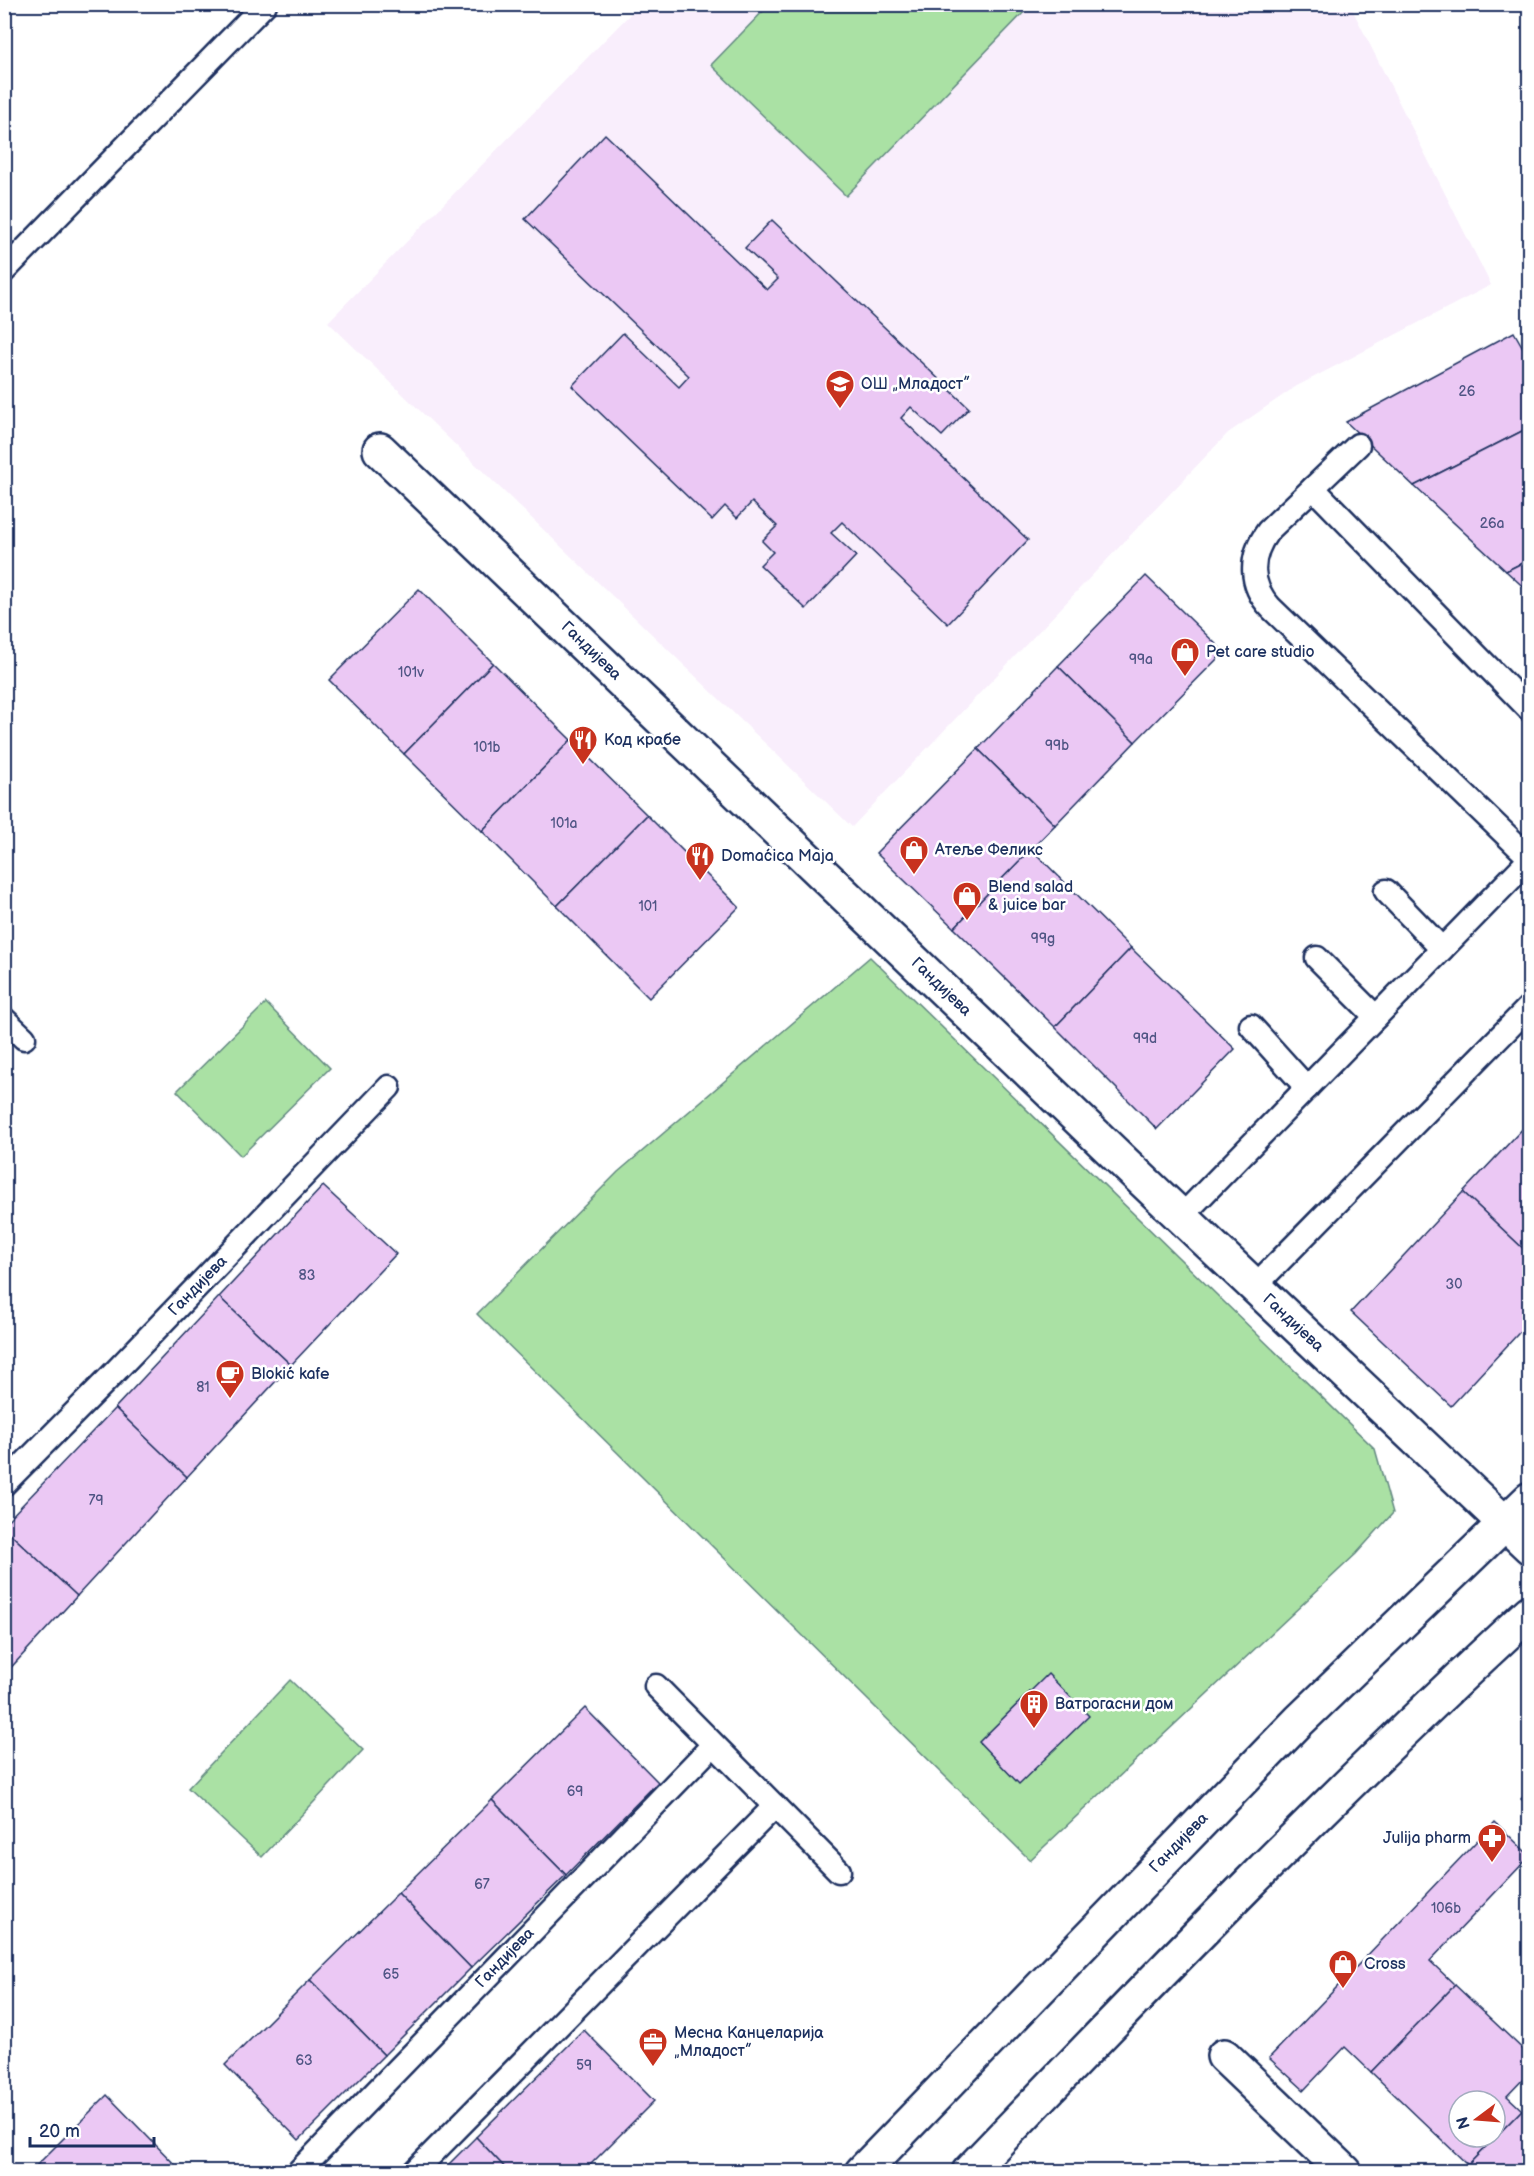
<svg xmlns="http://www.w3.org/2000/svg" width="1534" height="2176" viewBox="0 0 1534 2176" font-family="'Balsamiq Sans',sans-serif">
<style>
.built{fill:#f9eefc}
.green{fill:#aae1a4;stroke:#628881;stroke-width:1.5}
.building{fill:#ebc8f4;stroke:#1b2f5e;stroke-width:1.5;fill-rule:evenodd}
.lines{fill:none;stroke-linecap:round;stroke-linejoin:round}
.service-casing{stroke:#1b2f5e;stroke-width:27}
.minor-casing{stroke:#1b2f5e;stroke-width:38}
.secondary-casing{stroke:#1b2f5e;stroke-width:38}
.service{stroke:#fff;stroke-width:22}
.minor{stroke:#fff;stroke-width:33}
.secondary{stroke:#fff;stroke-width:33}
.labels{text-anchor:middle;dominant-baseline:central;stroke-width:5;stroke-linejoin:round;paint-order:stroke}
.number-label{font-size:14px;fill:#4f5584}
.poi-label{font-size:16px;fill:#1b2f5e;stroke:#fff;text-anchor:start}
.street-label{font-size:16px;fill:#1b2f5e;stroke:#fff}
</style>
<rect width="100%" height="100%" fill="#fff"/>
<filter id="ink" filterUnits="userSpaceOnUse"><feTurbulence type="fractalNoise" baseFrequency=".0167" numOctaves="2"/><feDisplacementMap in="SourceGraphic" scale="12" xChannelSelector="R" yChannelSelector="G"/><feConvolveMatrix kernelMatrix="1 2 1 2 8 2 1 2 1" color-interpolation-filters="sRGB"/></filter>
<g filter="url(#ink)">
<path class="built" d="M 640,4 L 1350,5 L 1491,285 L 1295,387 L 1228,433 L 852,827 L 328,322 Z"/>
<g class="green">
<path d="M 770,4 L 1031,4 L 1031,5 L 846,196 L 711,65 Z"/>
<path d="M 870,957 L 1375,1449 L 1393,1513 L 1356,1554 L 1030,1860 L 477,1314 L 618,1172 Z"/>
<path d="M 266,1003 L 330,1068 L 241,1156 L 177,1091 Z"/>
<path d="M 290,1680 L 363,1750 L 262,1857 L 188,1788 Z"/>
</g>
<g class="building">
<path d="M 605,134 L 767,290 L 778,279 L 745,248 L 772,220 L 969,408 L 942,436 L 911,407 L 901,418 L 1028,540 L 948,624 L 842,522 L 831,533 L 856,556 L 806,609 L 760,565 L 773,552 L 762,541 L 777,526 L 752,502 L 737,518 L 725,506 L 712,520 L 572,386 L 623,333 L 679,387 L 689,376 L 525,219 Z"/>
<path d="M 1514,332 L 1530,360 L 1530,427 L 1414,486 L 1346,422 Z"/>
<path d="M 1530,427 L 1530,559 L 1506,571 L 1414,486 Z"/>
<path d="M 1530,559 L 1530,593 L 1506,571 Z"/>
<path d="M 1146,576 L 1224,652 L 1135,742 L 1058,666 Z"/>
<path d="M 419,589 L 493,663 L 404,754 L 329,680 Z"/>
<path d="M 493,663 L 571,740 L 482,831 L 404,754 Z"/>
<path d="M 1058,666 L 1135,742 L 1055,825 L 978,749 Z"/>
<path d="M 571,740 L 647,815 L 557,906 L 482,831 Z"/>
<path d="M 978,749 L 1055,825 L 954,928 L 876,853 Z"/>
<path d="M 647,815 L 739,907 L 649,998 L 557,906 Z"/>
<path d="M 1031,849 L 1131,948 L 1055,1027 L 954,928 Z"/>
<path d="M 1131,948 L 1235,1049 L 1157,1129 L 1055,1027 Z"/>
<path d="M 1530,1121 L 1530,1255 L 1463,1192 Z"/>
<path d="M 323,1186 L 396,1254 L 291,1365 L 219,1297 Z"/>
<path d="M 1463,1192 L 1530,1255 L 1530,1321 L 1451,1406 L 1351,1312 Z"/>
<path d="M 219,1297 L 291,1365 L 187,1477 L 115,1408 Z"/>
<path d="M 115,1408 L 187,1477 L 77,1596 L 4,1528 L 4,1524 Z"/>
<path d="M 4,1528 L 77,1596 L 4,1675 Z"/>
<path d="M 1048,1674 L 1089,1716 L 1019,1784 L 979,1742 Z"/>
<path d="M 585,1708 L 658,1782 L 566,1875 L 492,1800 Z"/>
<path d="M 1530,1790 L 1530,1807 L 1521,1799 Z"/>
<path d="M 492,1800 L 566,1875 L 471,1968 L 398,1893 Z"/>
<path d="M 1495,1822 L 1530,1856 L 1430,1961 L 1455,1985 L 1371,2072 L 1345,2047 L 1304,2090 L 1269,2058 Z"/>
<path d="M 398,1893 L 471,1968 L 384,2055 L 310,1980 Z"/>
<path d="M 310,1980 L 384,2055 L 299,2140 L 225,2065 Z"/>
<path d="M 1455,1985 L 1530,2056 L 1530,2072 L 1507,2096 L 1522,2110 L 1468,2165 L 1371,2072 ZM 1459,2101 L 1495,2101 L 1495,2137 L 1459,2137 Z"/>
<path d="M 584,2030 L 654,2101 L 583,2172 L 509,2172 L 476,2137 Z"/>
<path d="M 107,2095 L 182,2172 L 30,2172 Z"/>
<path d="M 1522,2110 L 1530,2117 L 1530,2172 L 1475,2172 L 1468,2165 Z"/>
<path d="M 476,2137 L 509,2172 L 441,2172 Z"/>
</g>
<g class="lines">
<g class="service-casing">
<g id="service">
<path d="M 4,271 L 265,4"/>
<path d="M 1358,445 L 1268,531 C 1249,557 1249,585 1271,608 L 1530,858"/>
<path d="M 1313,488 L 1530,710"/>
<path d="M 1386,891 L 1442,949"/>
<path d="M 1317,958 L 1376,1017"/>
<path d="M 4,1019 L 24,1038"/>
<path d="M 1251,1026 L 1307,1088"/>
<path d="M 1181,1217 L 1530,859"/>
<path d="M 1254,1287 L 1530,1006"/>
<path d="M 4,1484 L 110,1377 L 389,1087"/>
<path d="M 656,1686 L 839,1871"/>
<path d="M 298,2172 L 713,1745"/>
<path d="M 414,2172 L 775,1806"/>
</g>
</g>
<g class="minor-casing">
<g id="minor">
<path d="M 380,450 L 1136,1174 L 1530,1547"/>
<path d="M 1224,2056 L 1345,2172"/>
</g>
</g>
<g class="secondary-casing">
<g id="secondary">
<path d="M 862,2172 L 1299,1721 L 1530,1499"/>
<path d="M 969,2172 C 1152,1981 1335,1791 1530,1612"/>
</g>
</g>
<use href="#service" class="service"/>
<use href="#minor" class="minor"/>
<use href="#secondary" class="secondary"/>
</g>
</g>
<defs>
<g id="school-pin" transform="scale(1.5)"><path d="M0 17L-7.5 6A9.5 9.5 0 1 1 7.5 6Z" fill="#c8321e" stroke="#fff"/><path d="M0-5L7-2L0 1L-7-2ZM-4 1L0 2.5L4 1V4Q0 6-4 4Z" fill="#fff"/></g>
<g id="shop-pin" transform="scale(1.5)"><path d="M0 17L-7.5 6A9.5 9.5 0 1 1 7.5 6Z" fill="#c8321e" stroke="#fff"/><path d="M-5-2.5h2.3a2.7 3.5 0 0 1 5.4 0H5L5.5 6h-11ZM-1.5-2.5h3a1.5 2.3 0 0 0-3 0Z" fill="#fff"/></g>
<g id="restaurant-pin" transform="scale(1.5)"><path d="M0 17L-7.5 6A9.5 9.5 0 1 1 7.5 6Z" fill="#c8321e" stroke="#fff"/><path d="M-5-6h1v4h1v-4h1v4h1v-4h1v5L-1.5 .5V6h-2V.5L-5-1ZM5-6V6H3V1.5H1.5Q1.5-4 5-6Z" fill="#fff"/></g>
<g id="cafe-pin" transform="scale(1.5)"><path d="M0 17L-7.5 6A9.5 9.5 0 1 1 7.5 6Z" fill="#c8321e" stroke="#fff"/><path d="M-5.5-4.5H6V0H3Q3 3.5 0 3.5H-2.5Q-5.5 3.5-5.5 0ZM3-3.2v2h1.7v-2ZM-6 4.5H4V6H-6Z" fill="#fff"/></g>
<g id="building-pin" transform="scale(1.5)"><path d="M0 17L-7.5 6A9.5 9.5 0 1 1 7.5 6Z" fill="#c8321e" stroke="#fff"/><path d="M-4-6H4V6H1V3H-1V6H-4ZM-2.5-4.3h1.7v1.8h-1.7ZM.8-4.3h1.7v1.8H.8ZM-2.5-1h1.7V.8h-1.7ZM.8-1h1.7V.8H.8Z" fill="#fff"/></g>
<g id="pharmacy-pin" transform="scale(1.5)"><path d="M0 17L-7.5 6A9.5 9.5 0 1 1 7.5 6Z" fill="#c8321e" stroke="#fff"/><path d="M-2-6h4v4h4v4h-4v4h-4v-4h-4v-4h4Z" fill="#fff"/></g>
<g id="office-pin" transform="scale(1.5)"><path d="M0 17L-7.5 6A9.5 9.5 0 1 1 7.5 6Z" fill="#c8321e" stroke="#fff"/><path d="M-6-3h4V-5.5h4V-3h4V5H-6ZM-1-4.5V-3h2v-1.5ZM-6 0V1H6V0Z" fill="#fff"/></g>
</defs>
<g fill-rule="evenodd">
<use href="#school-pin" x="840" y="384"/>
<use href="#shop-pin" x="1185" y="652"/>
<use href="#restaurant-pin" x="583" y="740"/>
<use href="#shop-pin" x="914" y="850"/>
<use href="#restaurant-pin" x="700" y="856"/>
<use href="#shop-pin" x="967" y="896"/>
<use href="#cafe-pin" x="230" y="1374"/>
<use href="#building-pin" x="1034" y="1704"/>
<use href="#pharmacy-pin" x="1492" y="1838"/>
<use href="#shop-pin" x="1343" y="1964"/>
<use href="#office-pin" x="653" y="2042"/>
</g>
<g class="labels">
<g class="number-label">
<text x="1467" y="391">26</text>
<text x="1492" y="523">26a</text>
<text x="1141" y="659">99a</text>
<text x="411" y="672">101v</text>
<text x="1057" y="745">99b</text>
<text x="487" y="747">101b</text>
<text x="564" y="823">101a</text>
<text x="648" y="906">101</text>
<text x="1043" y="938">99g</text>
<text x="1145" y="1038">99d</text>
<text x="307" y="1275">83</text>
<text x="1454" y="1284">30</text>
<text x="203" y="1387">81</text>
<text x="96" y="1500">79</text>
<text x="575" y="1791">69</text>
<text x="482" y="1884">67</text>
<text x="1446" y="1908">106b</text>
<text x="391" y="1974">65</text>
<text x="304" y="2060">63</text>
<text x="584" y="2065">59</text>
</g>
<g class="poi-label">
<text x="861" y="384">ОШ „Младост”</text>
<text x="1206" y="652">Pet care studio</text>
<text x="604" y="740">Код крабе</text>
<text x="935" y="850">Атеље Феликс</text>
<text x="721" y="856">Domaćica Maja</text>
<text x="988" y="887">Blend salad<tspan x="988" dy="18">&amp; juice bar</tspan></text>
<text x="251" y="1374">Blokić kafe</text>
<text x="1055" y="1704">Ватрогасни дом</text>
<text x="1471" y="1838" text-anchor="end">Julija pharm</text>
<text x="1364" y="1964">Cross</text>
<text x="674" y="2033">Месна Канцеларија<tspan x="674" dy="18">„Младост”</tspan></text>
</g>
<g class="street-label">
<text transform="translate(591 651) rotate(44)">Гандијева</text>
<text transform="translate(941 987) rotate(44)">Гандијева</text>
<text transform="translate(198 1286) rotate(-46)">Гандијева</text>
<text transform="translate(1293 1323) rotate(43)">Гандијева</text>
<text transform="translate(1179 1843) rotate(-46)">Гандијева</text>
<text transform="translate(505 1958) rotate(-46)">Гандијева</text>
</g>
</g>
<rect width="1534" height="2176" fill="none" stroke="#fff" stroke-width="24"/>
<rect x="12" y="12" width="1510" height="2152" fill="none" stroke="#1b2f5e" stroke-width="2" filter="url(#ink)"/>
<g transform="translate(1477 2119) rotate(254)"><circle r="28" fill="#ffffff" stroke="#a4acbf" stroke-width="1.5"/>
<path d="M0-4.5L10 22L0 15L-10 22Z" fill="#c8321e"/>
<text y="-9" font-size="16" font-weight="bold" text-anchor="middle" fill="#1b2f5e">N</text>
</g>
<path d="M30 2137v9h124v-9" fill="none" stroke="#1b2f5e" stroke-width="3"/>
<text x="39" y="2137" font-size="18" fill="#1b2f5e" stroke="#ffffff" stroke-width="4.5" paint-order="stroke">20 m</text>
</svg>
